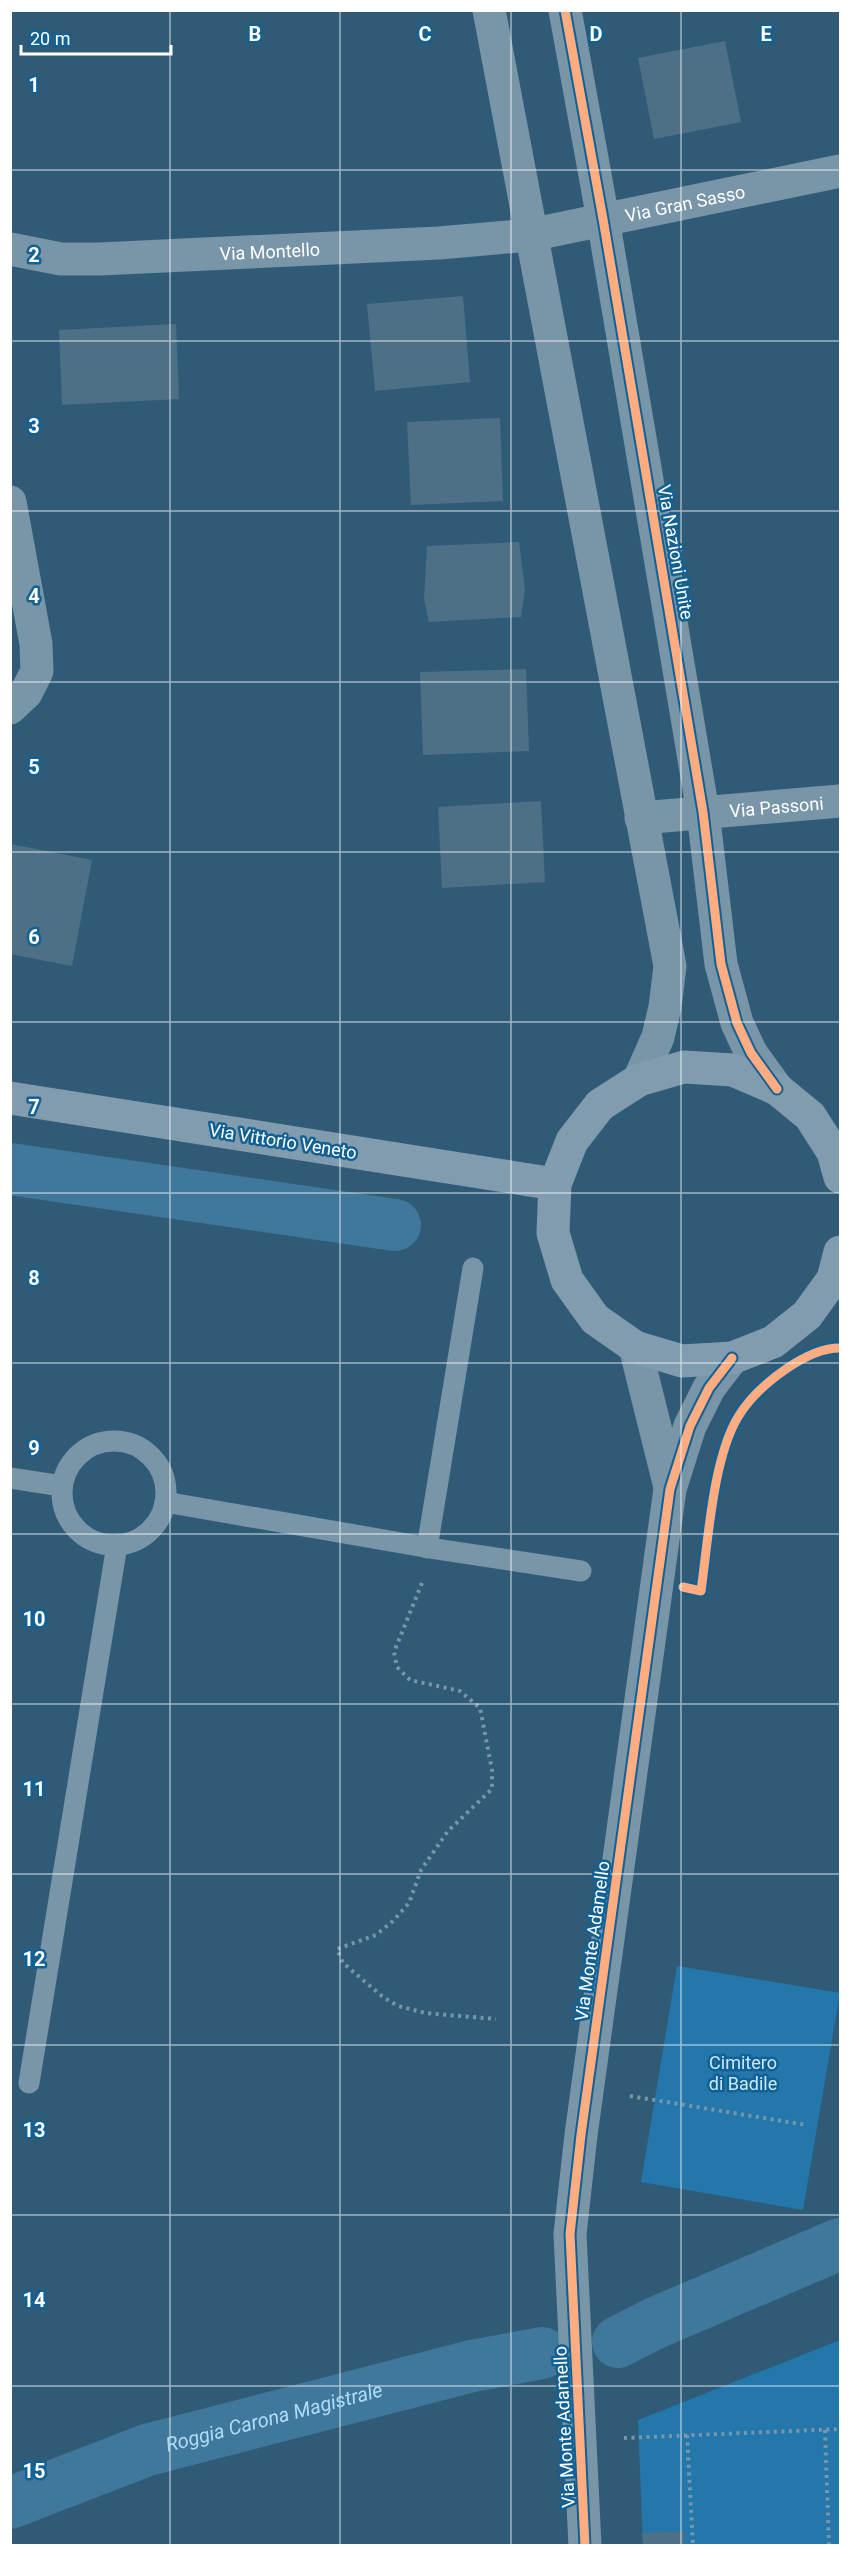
<svg xmlns="http://www.w3.org/2000/svg" width="851" height="2556" viewBox="0 0 851 2556" font-family="Roboto,sans-serif">
<style>
.green{fill:#2377aa}
.lines{fill:none;stroke-linecap:round;stroke-linejoin:round}
.canal{stroke:#40789b;stroke-width:52}
.building{fill:#4d7086}
.path{stroke:#7996a9;stroke-width:4;stroke-dasharray:3 4.5;stroke-linecap:butt}
.lane{stroke:#7996a9;stroke-width:21}
.street{stroke:#7996a9;stroke-width:33}
.secondary{stroke:#809cae;stroke-width:33}
.cycleway-casing{stroke:#126195;stroke-width:13}
.cycleway{stroke:#ffac80;stroke-width:9}
.grid{fill:none;stroke:#fff;stroke-width:1.5;stroke-opacity:0.55}
.labels{text-anchor:middle;dominant-baseline:central;stroke-width:5;stroke-linejoin:round;paint-order:stroke}
.street-label{font-size:18px;fill:#fff;stroke:#126195}
.park-label{font-size:18px;fill:#c9e9fd;stroke:#126195}
.water-label{font-size:20px;font-style:italic;fill:#aeddf9;stroke:#126195}
.grid-label{font-size:20px;text-anchor:middle;font-weight:bold;fill:#fff;stroke:#126195;stroke-width:5;stroke-linejoin:round;paint-order:stroke}
</style>
<rect width="100%" height="100%" fill="#305b77"/>
<g class="green">
<path d="M 677,1966 L 840,1993 L 803,2210 L 641,2182 Z"/>
<path d="M 840,2340 L 840,2545 L 643,2545 L 638,2420 Z"/>
</g>
<g class="lines">
<g class="canal">
<path d="M 10,1169 L 395,1225"/>
<path d="M 618,2342 L 653,2324 L 840,2244"/>
<path id="s1" d="M 10,2503 L 147,2450 L 472,2366 L 542,2353"/>
</g>
</g>
<g class="building">
<path d="M 725,41 L 741,122 L 654,139 L 638,58 Z"/>
<path d="M 463,296 L 470,382 L 375,391 L 367,304 Z"/>
<path d="M 176,324 L 179,399 L 62,405 L 59,330 Z"/>
<path d="M 500,418 L 503,501 L 411,505 L 407,422 Z"/>
<path d="M 519,542 L 525,590 L 521,617 L 429,622 L 424,599 L 427,546 Z"/>
<path d="M 526,669 L 529,751 L 423,755 L 420,672 Z"/>
<path d="M 541,801 L 545,882 L 442,888 L 438,807 Z"/>
<path d="M 10,844 L 92,860 L 72,966 L 10,954 Z"/>
<path d="M 684,2531 L 685,2546 L 643,2546 L 642,2533 Z"/>
</g>
<g class="lines">
<g class="path">
<path d="M 422,1583 L 394,1652 L 397,1667 L 410,1680 L 460,1691 L 480,1708 L 492,1770 L 492,1789 L 448,1831 L 421,1870 L 409,1903 L 393,1921 L 376,1935 L 337,1949 L 343,1963 L 383,1997 L 398,2006 L 425,2013 L 496,2019"/>
<path d="M 630,2096 L 807,2125"/>
<path d="M 825,2430 L 829,2546"/>
<path d="M 687,2435 L 693,2546"/>
<path d="M 624,2438 L 840,2429"/>
</g>
<g class="lane">
<circle cx="114" cy="1493" r="52"/>
<path d="M 10,1478 L 62,1486"/>
<path d="M 165,1502 L 436,1549 L 581,1571"/>
<path d="M 427,1548 L 473,1268"/>
<path d="M 29,2083 L 117,1545"/>
</g>
<g class="street">
<path d="M 489,10 L 670,966 L 665,1007 L 658,1037 L 639,1080"/>
<path d="M 565,10 L 603,219 L 703,812 L 721,964 L 737,1023 L 751,1053 L 777,1089"/>
<path id="s2" d="M 10,249 L 61,259 L 100,259 L 439,243 L 530,235 L 840,171"/>
<path d="M 10,502 L 36,644 L 37,671 L 26,693 L 10,708"/>
<path id="s3" d="M 641,818 L 840,801"/>
<path d="M 635,1347 L 670,1487"/>
<path d="M 585,2546 L 570,2234 L 581,2135 L 670,1489 L 690,1426 L 709,1388 L 732,1358"/>
</g>
<g class="secondary">
<path d="M 10,1098 L 555,1184"/>
<path d="M 840,1177 L 833,1152 L 810,1116 L 777,1089 L 733,1070 L 684,1067 L 639,1080 L 600,1105 L 572,1141 L 555,1184 L 553,1233 L 567,1280 L 595,1319 L 635,1347 L 682,1361 L 732,1358 L 773,1342 L 807,1315 L 833,1279 L 840,1252"/>
</g>
<g class="cycleway-casing">
<g id="cycleway">
<path d="M 565,10 L 603,219 L 703,812 L 721,964 L 737,1023 L 751,1053 L 777,1089"/>
<path d="M 683,1587 L 701,1591 C 708,1542 713,1458 738,1417 C 750,1397 767,1382 786,1369 C 802,1358 821,1348 840,1348"/>
<path d="M 585,2546 L 570,2234 L 581,2135 L 670,1489 L 690,1426 L 709,1388 L 732,1358"/>
</g>
</g>
<use href="#cycleway" class="cycleway"/>
</g>
<path class="grid" d="M 170,10 L 170,2546M 340,10 L 340,2546M 511,10 L 511,2546M 681,10 L 681,2546M 10,170 L 840,170M 10,341 L 840,341M 10,511 L 840,511M 10,682 L 840,682M 10,852 L 840,852M 10,1022 L 840,1022M 10,1193 L 840,1193M 10,1363 L 840,1363M 10,1534 L 840,1534M 10,1704 L 840,1704M 10,1874 L 840,1874M 10,2045 L 840,2045M 10,2215 L 840,2215M 10,2386 L 840,2386"/>
<g class="labels">
<g class="street-label">
<text stroke="none"><textPath href="#s2" startOffset="680">Via Gran Sasso</textPath></text>
<text stroke="none"><textPath href="#s2" startOffset="261">Via Montello</textPath></text>
<text transform="translate(676 552) rotate(80)">Via Nazioni Unite</text>
<text stroke="none"><textPath href="#s3" startOffset="136">Via Passoni</textPath></text>
<text transform="translate(283 1141) rotate(9)">Via Vittorio Veneto</text>
<text transform="translate(592 1941) rotate(-82)">Via Monte Adamello</text>
<text transform="translate(564 2427) rotate(-93)">Via Monte Adamello</text>
</g>
<g class="park-label">
<text x="743" y="2062">Cimitero<tspan x="743" dy="21">di Badile</tspan></text>
</g>
<g class="water-label">
<text stroke="none"><textPath href="#s1" startOffset="278">Roggia Carona Magistrale</textPath></text>
</g>
</g>
<g class="grid-label">
<text x="255" y="41">B</text>
<text x="425" y="41">C</text>
<text x="596" y="41">D</text>
<text x="766" y="41">E</text>
<text x="34" y="92">1</text>
<text x="34" y="262">2</text>
<text x="34" y="433">3</text>
<text x="34" y="603">4</text>
<text x="34" y="774">5</text>
<text x="34" y="944">6</text>
<text x="34" y="1114">7</text>
<text x="34" y="1285">8</text>
<text x="34" y="1455">9</text>
<text x="34" y="1626">10</text>
<text x="34" y="1796">11</text>
<text x="34" y="1966">12</text>
<text x="34" y="2137">13</text>
<text x="34" y="2307">14</text>
<text x="34" y="2478">15</text>
</g>
<rect width="851" height="2556" fill="none" stroke="#ffffff" stroke-width="24"/>
<path d="M21 45v9h150v-9" fill="none" stroke="#ffffff" stroke-width="3"/>
<text x="30" y="45" font-size="18" fill="#ffffff" stroke="#126195" stroke-width="4.5" paint-order="stroke">20 m</text>
</svg>
